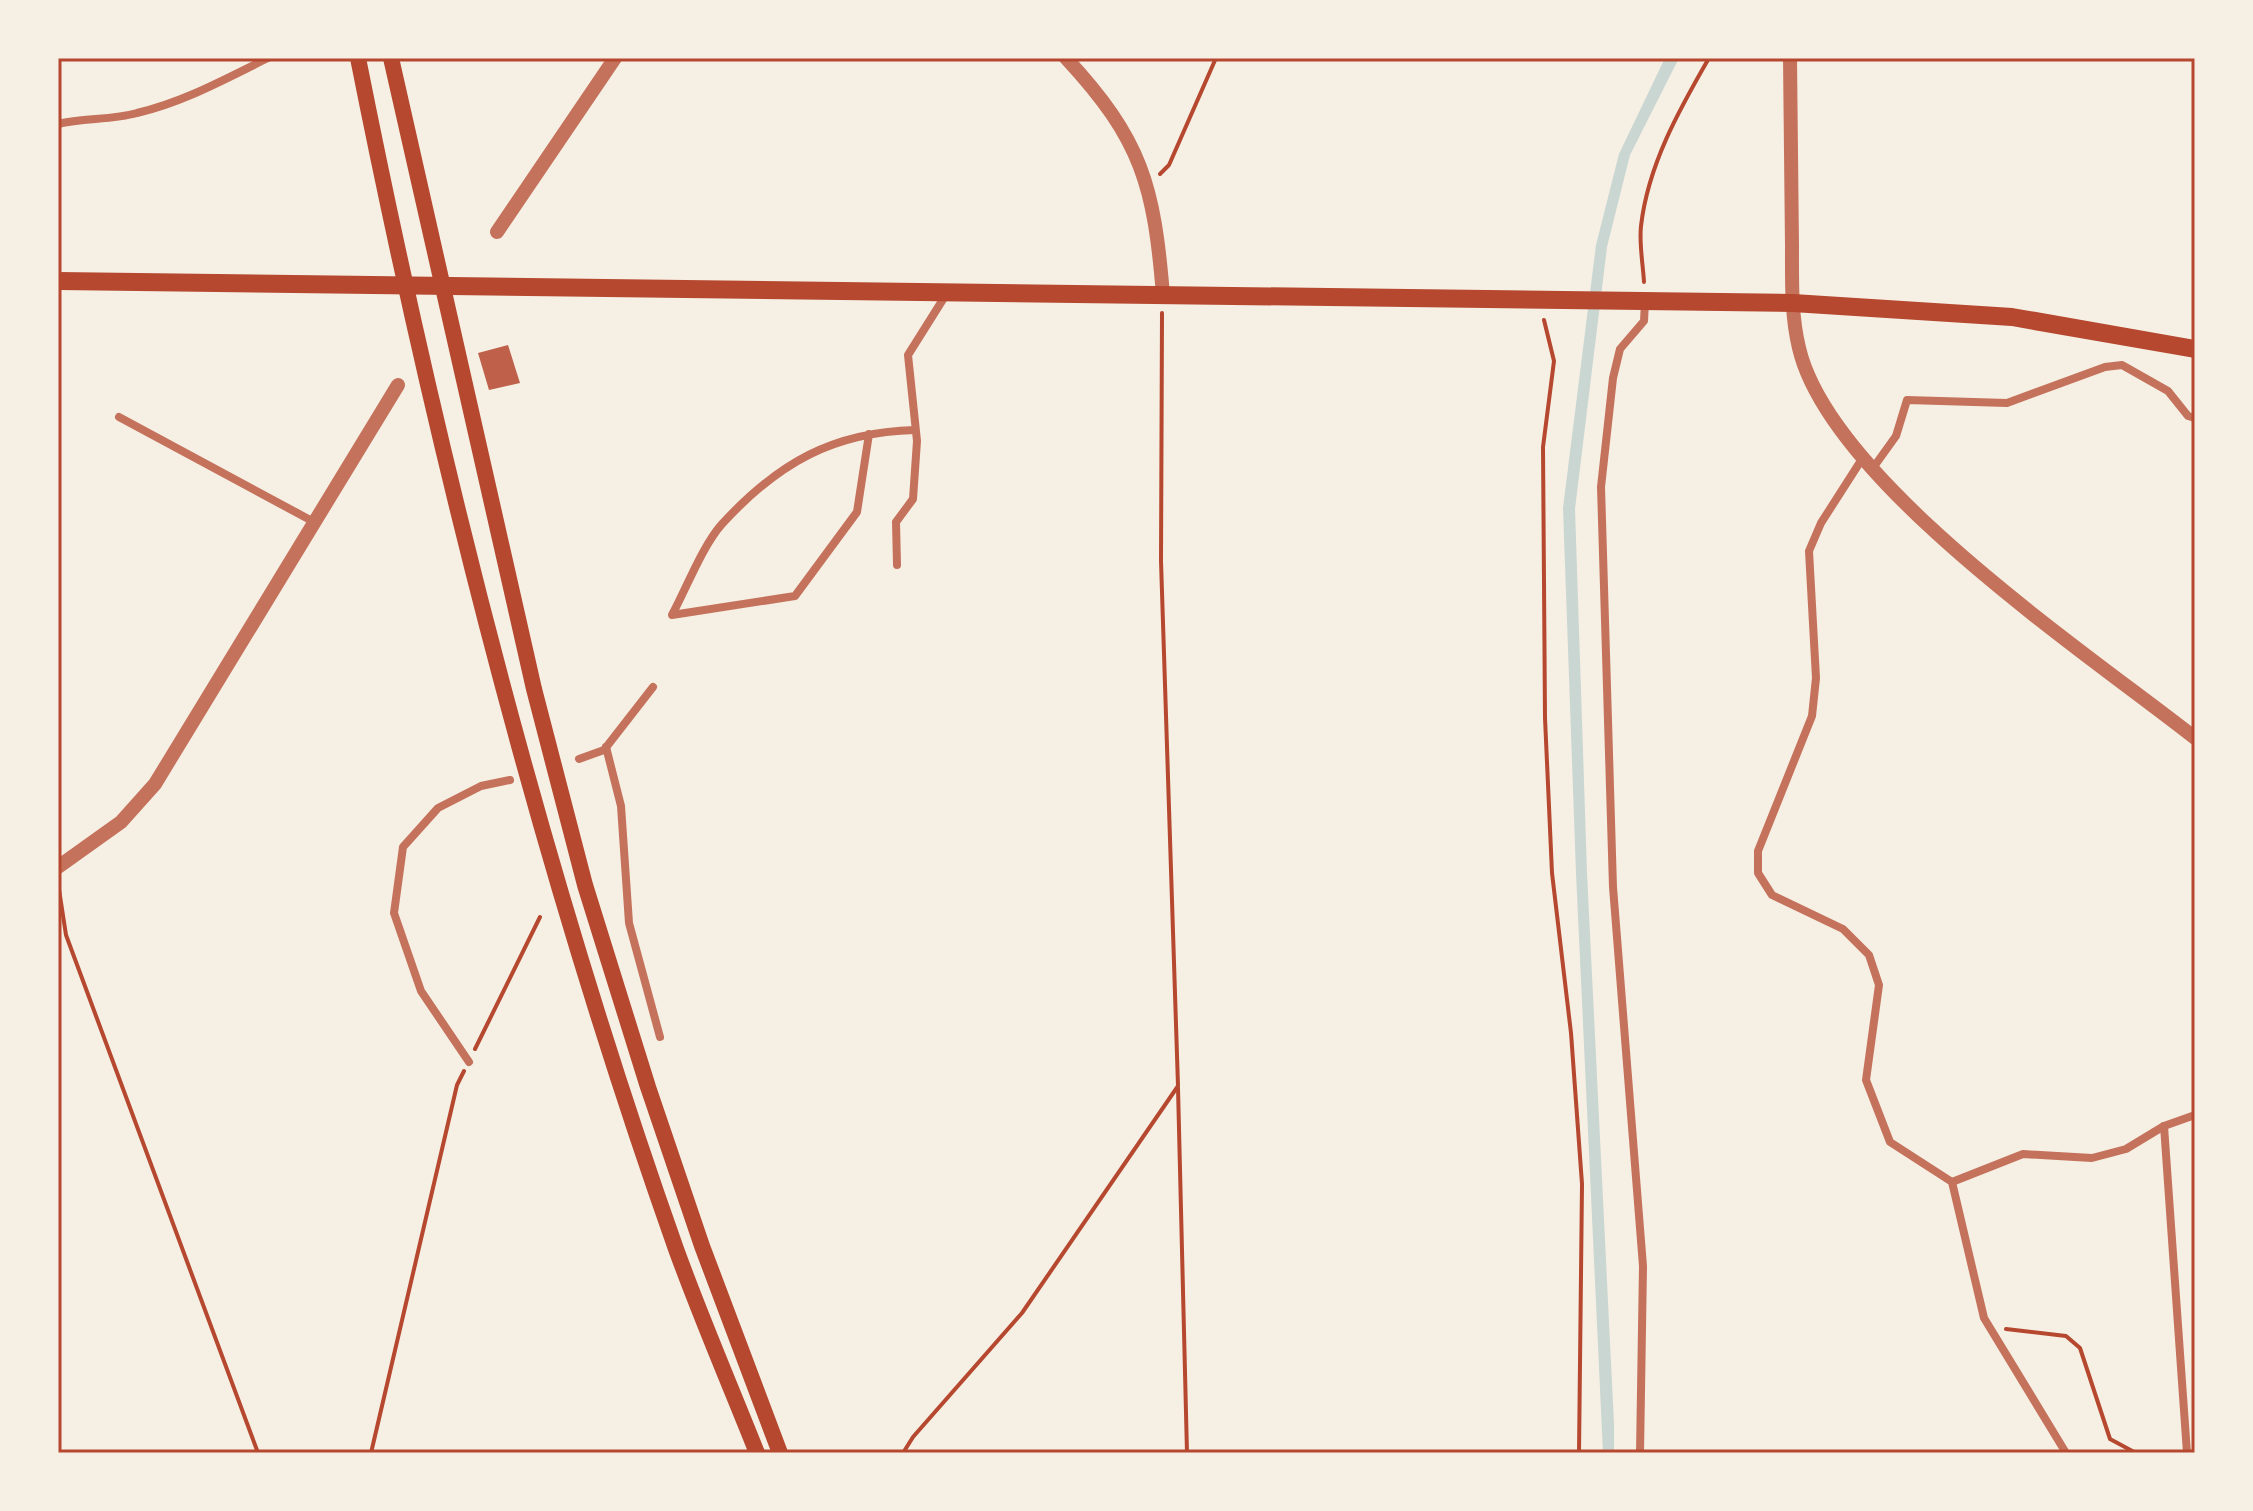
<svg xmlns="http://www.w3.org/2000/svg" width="2253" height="1511" viewBox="0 0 2253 1511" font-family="'DM Sans',sans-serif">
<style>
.water{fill:#c9d6d2}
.building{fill:#bf614a}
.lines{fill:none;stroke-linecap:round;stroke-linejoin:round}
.path{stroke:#b5482f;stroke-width:4}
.minor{stroke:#c5725c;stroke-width:8}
.tertiary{stroke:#c5725c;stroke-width:14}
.secondary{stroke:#b5482f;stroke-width:16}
.primary{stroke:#b5482f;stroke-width:18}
.neatline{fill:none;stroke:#b5482f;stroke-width:3}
</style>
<rect width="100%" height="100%" fill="#f6efe4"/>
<path class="water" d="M 1665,58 L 1679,58 L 1630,155 L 1607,247 L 1575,509 L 1587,873 L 1614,1424 L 1614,1453 L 1603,1453 L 1576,873 L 1563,508 L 1596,245 L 1619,154 Z"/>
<path class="building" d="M 508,345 L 520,383 L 489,390 L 478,353 Z"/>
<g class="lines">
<g class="path">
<path d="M 1160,174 L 1169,165 L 1216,58"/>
<path d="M 1644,282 C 1643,264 1639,244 1641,226 C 1648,165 1679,110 1709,58"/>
<path d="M 1544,320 L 1554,361 L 1543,447 L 1545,718 L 1552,873 L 1571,1033 L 1582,1184 L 1579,1453"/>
<path d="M 58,883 L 66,935 L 258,1453"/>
<path d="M 475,1049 L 540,917"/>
<path d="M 1178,1088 L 1187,1453"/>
<path d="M 2006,1329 L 2066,1336 L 2080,1348 L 2110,1439 L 2136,1453"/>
<path d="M 371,1453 L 457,1085 L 464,1071"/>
<path d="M 903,1453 L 913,1437 L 1022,1313 L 1178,1086 L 1161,561 L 1162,313"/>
</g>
<g class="minor">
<path d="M 58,124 C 84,118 112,120 137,113 C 184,102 225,79 268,58"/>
<path d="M 119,417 L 314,522"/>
<path d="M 869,434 L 857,512 L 795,596 L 672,615 C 686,589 703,545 722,524 C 778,463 833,432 915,430"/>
<path d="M 1862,459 L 1821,523 L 1809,551 L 1816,678 L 1812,716 L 1758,851 L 1758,873 L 1772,895 L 1843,929 L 1869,955 L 1879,985 L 1866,1080 L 1890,1142 L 1952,1182 L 1984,1318 L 2066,1453"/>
<path d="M 1873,468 L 1896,436 L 1907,400 L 2007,403 L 2105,367 L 2122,365 L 2168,391 L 2188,416 L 2195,418"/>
<path d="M 897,565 L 896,522 L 913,499 L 917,441 L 908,355 L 947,293"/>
<path d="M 606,747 L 621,806 L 629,923 L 660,1037"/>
<path d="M 579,759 L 604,750 L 653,687"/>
<path d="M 469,1062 L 421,991 L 394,913 L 403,847 L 438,808 L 481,786 L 510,780"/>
<path d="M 2164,1126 L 2187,1453"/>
<path d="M 1952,1182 L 2023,1154 L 2092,1158 L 2126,1149 L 2164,1126 L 2195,1115"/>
<path d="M 1640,1453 L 1643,1266 L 1613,887 L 1601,487 L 1613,378 L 1620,349 L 1644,321 L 1645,302"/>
</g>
<g class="tertiary">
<path d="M 1066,58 C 1142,140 1154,185 1163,295"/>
<path d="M 1790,58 C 1791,121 1791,183 1792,246 C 1792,280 1791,315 1799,348 C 1830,481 2087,653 2195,738"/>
<path d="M 497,232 L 615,58"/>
<path d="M 58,867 L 121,822 L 155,784 L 398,385"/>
</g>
<g class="secondary">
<path d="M 358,58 C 438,461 539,862 676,1249 C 701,1318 730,1385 757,1453"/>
<path d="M 391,58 L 534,689 L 585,885 L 648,1087 L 702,1246 L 780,1453"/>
</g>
<path class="primary" d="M 58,281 L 1793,303 L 2012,317 L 2195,349"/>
</g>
<rect width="2253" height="1511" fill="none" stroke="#f6efe4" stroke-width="120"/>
<rect x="60" y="60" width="2133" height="1391" class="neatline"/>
</svg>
